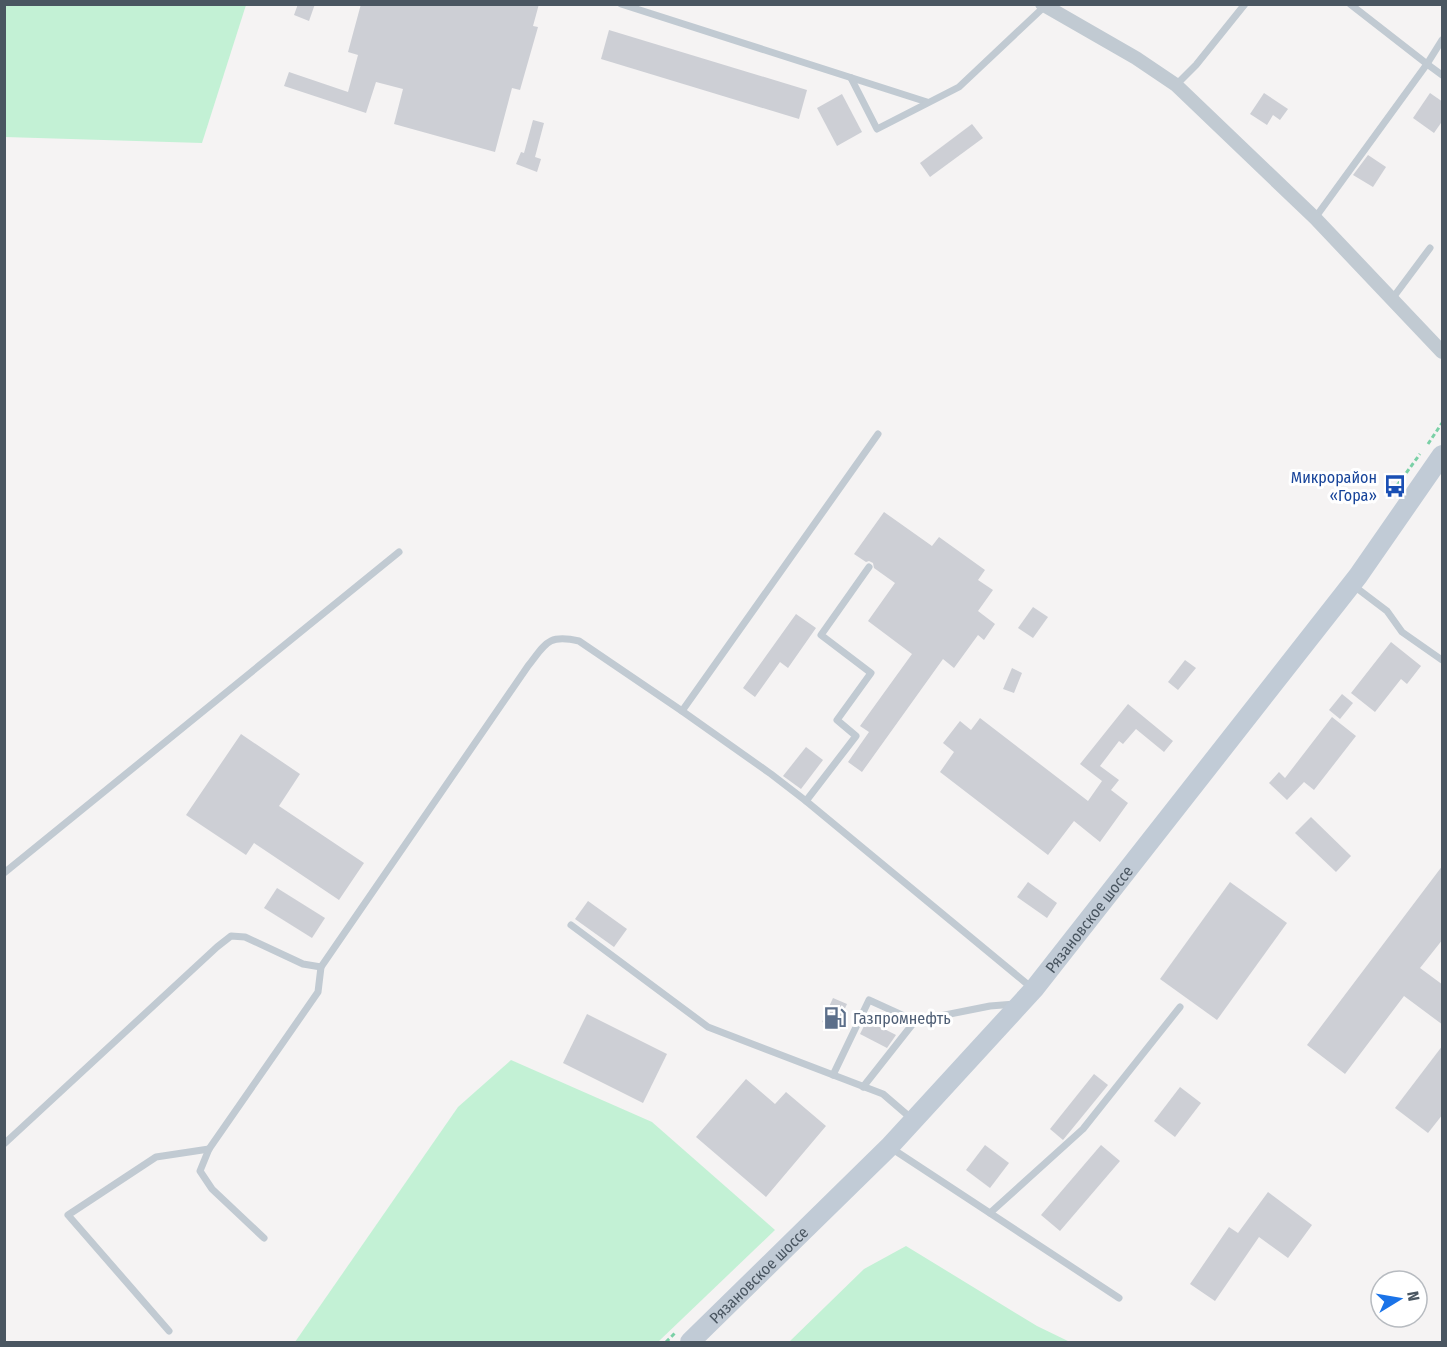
<svg xmlns="http://www.w3.org/2000/svg" width="1447" height="1347" viewBox="0 0 1447 1347" font-family="'Fira Sans Condensed',sans-serif">
<style>
.green{fill:#c3f1d5}
.building{fill:#cdcfd5}
.lines{fill:none;stroke-linecap:round;stroke-linejoin:round}
.path{stroke:#7ad0a6;stroke-width:3;stroke-dasharray:4.5 3;stroke-linecap:butt}
.lane{stroke:#c1cad2;stroke-width:7}
.street{stroke:#c1cad2;stroke-width:14}
.secondary{stroke:#c1cbd6;stroke-width:20}
.labels{text-anchor:middle;dominant-baseline:central;stroke-width:6;stroke-linejoin:round;paint-order:stroke}
.transit-label{font-size:16px;fill:#164399;stroke:#fff;text-anchor:end}
.street-label{font-size:16px;fill:#4a5661;stroke:#fff}
.service-label{font-size:16px;fill:#4e5e75;stroke:#fff;text-anchor:start}
</style>
<rect width="100%" height="100%" fill="#f5f3f3"/>
<g class="green">
<path d="M 5,4 L 246,4 L 246,5 L 202,143 L 5,137 Z"/>
<path d="M 511,1060 L 652,1122 L 775,1230 L 658,1342 L 295,1342 L 458,1107 Z"/>
<path d="M 906,1246 L 1037,1326 L 1070,1342 L 789,1342 L 864,1269 Z"/>
</g>
<g class="building">
<path d="M 298,4 L 315,4 L 309,21 L 294,15 Z"/>
<path d="M 361,4 L 539,4 L 533,26 L 538,27 L 520,90 L 512,88 L 495,152 L 394,124 L 403,89 L 376,82 L 366,113 L 284,86 L 289,72 L 348,92 L 358,55 L 348,52 Z"/>
<path d="M 609,30 L 807,90 L 799,119 L 601,59 Z"/>
<path d="M 1264,93 L 1288,109 L 1280,120 L 1273,115 L 1267,125 L 1250,114 Z"/>
<path d="M 1430,93 L 1443,102 L 1443,120 L 1434,133 L 1413,118 Z"/>
<path d="M 842,94 L 862,132 L 837,146 L 817,108 Z"/>
<path d="M 533,120 L 544,123 L 535,157 L 541,159 L 537,172 L 516,164 L 521,152 L 524,153 Z"/>
<path d="M 972,124 L 983,138 L 930,177 L 920,163 Z"/>
<path d="M 1368,155 L 1386,167 L 1373,187 L 1353,175 Z"/>
<path d="M 884,512 L 932,546 L 939,537 L 985,570 L 978,580 L 993,590 L 978,611 L 995,624 L 984,640 L 978,635 L 954,668 L 943,659 L 862,772 L 848,762 L 869,732 L 860,726 L 912,654 L 868,621 L 895,583 L 874,568 L 873,563 L 869,561 L 866,562 L 854,554 Z"/>
<path d="M 1033,607 L 1048,617 L 1033,638 L 1018,628 Z"/>
<path d="M 796,614 L 816,628 L 788,668 L 780,662 L 755,697 L 743,688 Z"/>
<path d="M 1391,642 L 1421,666 L 1407,684 L 1401,679 L 1375,712 L 1351,693 Z"/>
<path d="M 1185,660 L 1196,668 L 1178,690 L 1168,682 Z"/>
<path d="M 1012,668 L 1022,673 L 1014,693 L 1003,689 Z"/>
<path d="M 1342,694 L 1353,703 L 1340,719 L 1329,710 Z"/>
<path d="M 1128,704 L 1173,741 L 1164,752 L 1136,729 L 1123,744 L 1119,741 L 1100,766 L 1119,780 L 1111,790 L 1128,803 L 1100,842 L 1074,821 L 1048,855 L 940,772 L 954,752 L 943,743 L 960,721 L 971,730 L 980,718 L 1088,801 L 1102,781 L 1080,764 Z"/>
<path d="M 1332,717 L 1356,736 L 1314,790 L 1304,782 L 1287,800 L 1269,783 L 1279,772 L 1285,778 Z"/>
<path d="M 241,734 L 300,774 L 279,806 L 364,863 L 339,900 L 254,843 L 246,855 L 186,815 Z"/>
<path d="M 806,747 L 823,760 L 801,789 L 783,776 Z"/>
<path d="M 1311,817 L 1351,856 L 1336,872 L 1295,833 Z"/>
<path d="M 1443,865 L 1443,939 L 1420,968 L 1443,985 L 1443,1025 L 1404,996 L 1345,1074 L 1307,1045 Z"/>
<path d="M 1028,882 L 1057,903 L 1047,918 L 1017,897 Z"/>
<path d="M 1230,882 L 1287,923 L 1217,1020 L 1160,979 Z"/>
<path d="M 277,888 L 325,918 L 312,938 L 264,908 Z"/>
<path d="M 588,901 L 627,929 L 614,947 L 575,919 Z"/>
<path d="M 833,998 L 847,1004 L 836,1028 L 822,1022 Z"/>
<path d="M 587,1014 L 667,1054 L 643,1103 L 563,1063 Z"/>
<path d="M 867,1020 L 896,1035 L 887,1048 L 860,1034 Z"/>
<path d="M 1443,1045 L 1443,1114 L 1428,1133 L 1395,1108 Z"/>
<path d="M 1094,1074 L 1108,1085 L 1063,1140 L 1050,1129 Z"/>
<path d="M 746,1079 L 775,1104 L 786,1092 L 826,1126 L 766,1197 L 696,1137 Z"/>
<path d="M 1180,1087 L 1201,1103 L 1175,1137 L 1154,1121 Z"/>
<path d="M 985,1145 L 1009,1163 L 990,1188 L 966,1170 Z"/>
<path d="M 1101,1145 L 1120,1161 L 1060,1231 L 1041,1215 Z"/>
<path d="M 1268,1192 L 1312,1225 L 1288,1258 L 1259,1237 L 1215,1301 L 1190,1284 L 1229,1227 L 1238,1233 Z"/>
</g>
<g class="lines">
<g class="path">
<path d="M 1428,444 L 1442,423"/>
<path d="M 1393,491 L 1420,454"/>
<path d="M 666,1342 L 675,1333"/>
</g>
<g class="lane">
<path d="M 621,4 L 927,102"/>
<path d="M 1350,4 L 1427,64 L 1442,75"/>
<path d="M 851,78 L 877,129 L 959,87 L 1045,6"/>
<path d="M 1176,85 L 1196,65 L 1245,4"/>
<path d="M 1315,218 L 1427,64 L 1442,40"/>
<path d="M 1392,299 L 1430,248"/>
<path d="M 1354,586 L 1387,611 L 1402,632 L 1442,660"/>
<path d="M 682,711 L 878,434"/>
<path d="M 806,801 L 856,736 L 837,720 L 871,673 L 821,635 L 869,567"/>
<path d="M 4,873 L 399,552"/>
<path d="M 571,925 L 708,1027 L 883,1094 L 912,1119"/>
<path d="M 833,1075 L 869,1000 L 915,1021 L 990,1006 L 1015,1004"/>
<path d="M 863,1087 L 915,1021"/>
<path d="M 4,1144 L 217,947 L 231,936 L 245,937 L 303,964 L 321,967 L 528,666 C 546,643 548,634 579,641 L 682,711 L 771,774 L 806,801 L 1032,988"/>
<path d="M 891,1148 L 1119,1298"/>
<path d="M 990,1213 L 1083,1129 L 1180,1007"/>
<path d="M 264,1238 L 212,1189 L 200,1171 L 209,1149 L 318,992 L 321,967"/>
<path d="M 169,1331 L 68,1215 L 156,1157 L 209,1149"/>
</g>
<path class="street" d="M 1042,4 L 1136,58 L 1176,85 L 1315,218 L 1442,352"/>
<path class="secondary" id="s1" d="M 690,1342 L 889,1147 L 1034,989 L 1358,576 L 1442,455"/>
</g>
<defs>
<g id="bus-bare" transform="scale(1.8)"><path d="M-5-6H5V4H4V6H2V4H-2V6H-4V4H-5ZM-3.5-4V0h7V-4ZM-3.5 1.2v1.5H-2V1.2ZM2 1.2v1.5H3.5V1.2Z" fill="#1a4fb4" stroke="#fff" stroke-width="2.5" paint-order="stroke"/></g>
<g id="fuel-bare" transform="scale(1.8)"><path d="M-5.5-6h7V0h2V4h1.3V-2.5L3-4.5l.8-.8L6-3V5H2.5V1h-1V6h-7ZM-4.2-4.7v3.2H.2V-4.7Z" fill="#5c6f8a" stroke="#fff" stroke-width="2.5" paint-order="stroke"/></g>
</defs>
<g fill-rule="evenodd">
<use href="#bus-bare" x="1395" y="486"/>
<use href="#fuel-bare" x="835" y="1018"/>
</g>
<g class="labels">
<g class="transit-label">
<text x="1377" y="477">Микрорайон<tspan x="1377" dy="18">«Гора»</tspan></text>
</g>
<g class="street-label">
<text stroke="none"><textPath href="#s1" startOffset="582">Рязановское шоссе</textPath></text>
<text stroke="none"><textPath href="#s1" startOffset="96">Рязановское шоссе</textPath></text>
</g>
<g class="service-label">
<text x="853" y="1018">Газпромнефть</text>
</g>
</g>
<rect width="1447" height="1347" fill="none" stroke="#4a5661" stroke-width="12"/>
<g transform="translate(1399 1299) rotate(79)"><circle r="28" fill="#ffffff" stroke="#b7bbc0" stroke-width="1.5"/>
<path d="M0-4.5L10 22L0 15L-10 22Z" fill="#1a73e8"/>
<text y="-9" font-size="16" font-weight="bold" text-anchor="middle" fill="#4a5661">N</text>
</g>
</svg>
